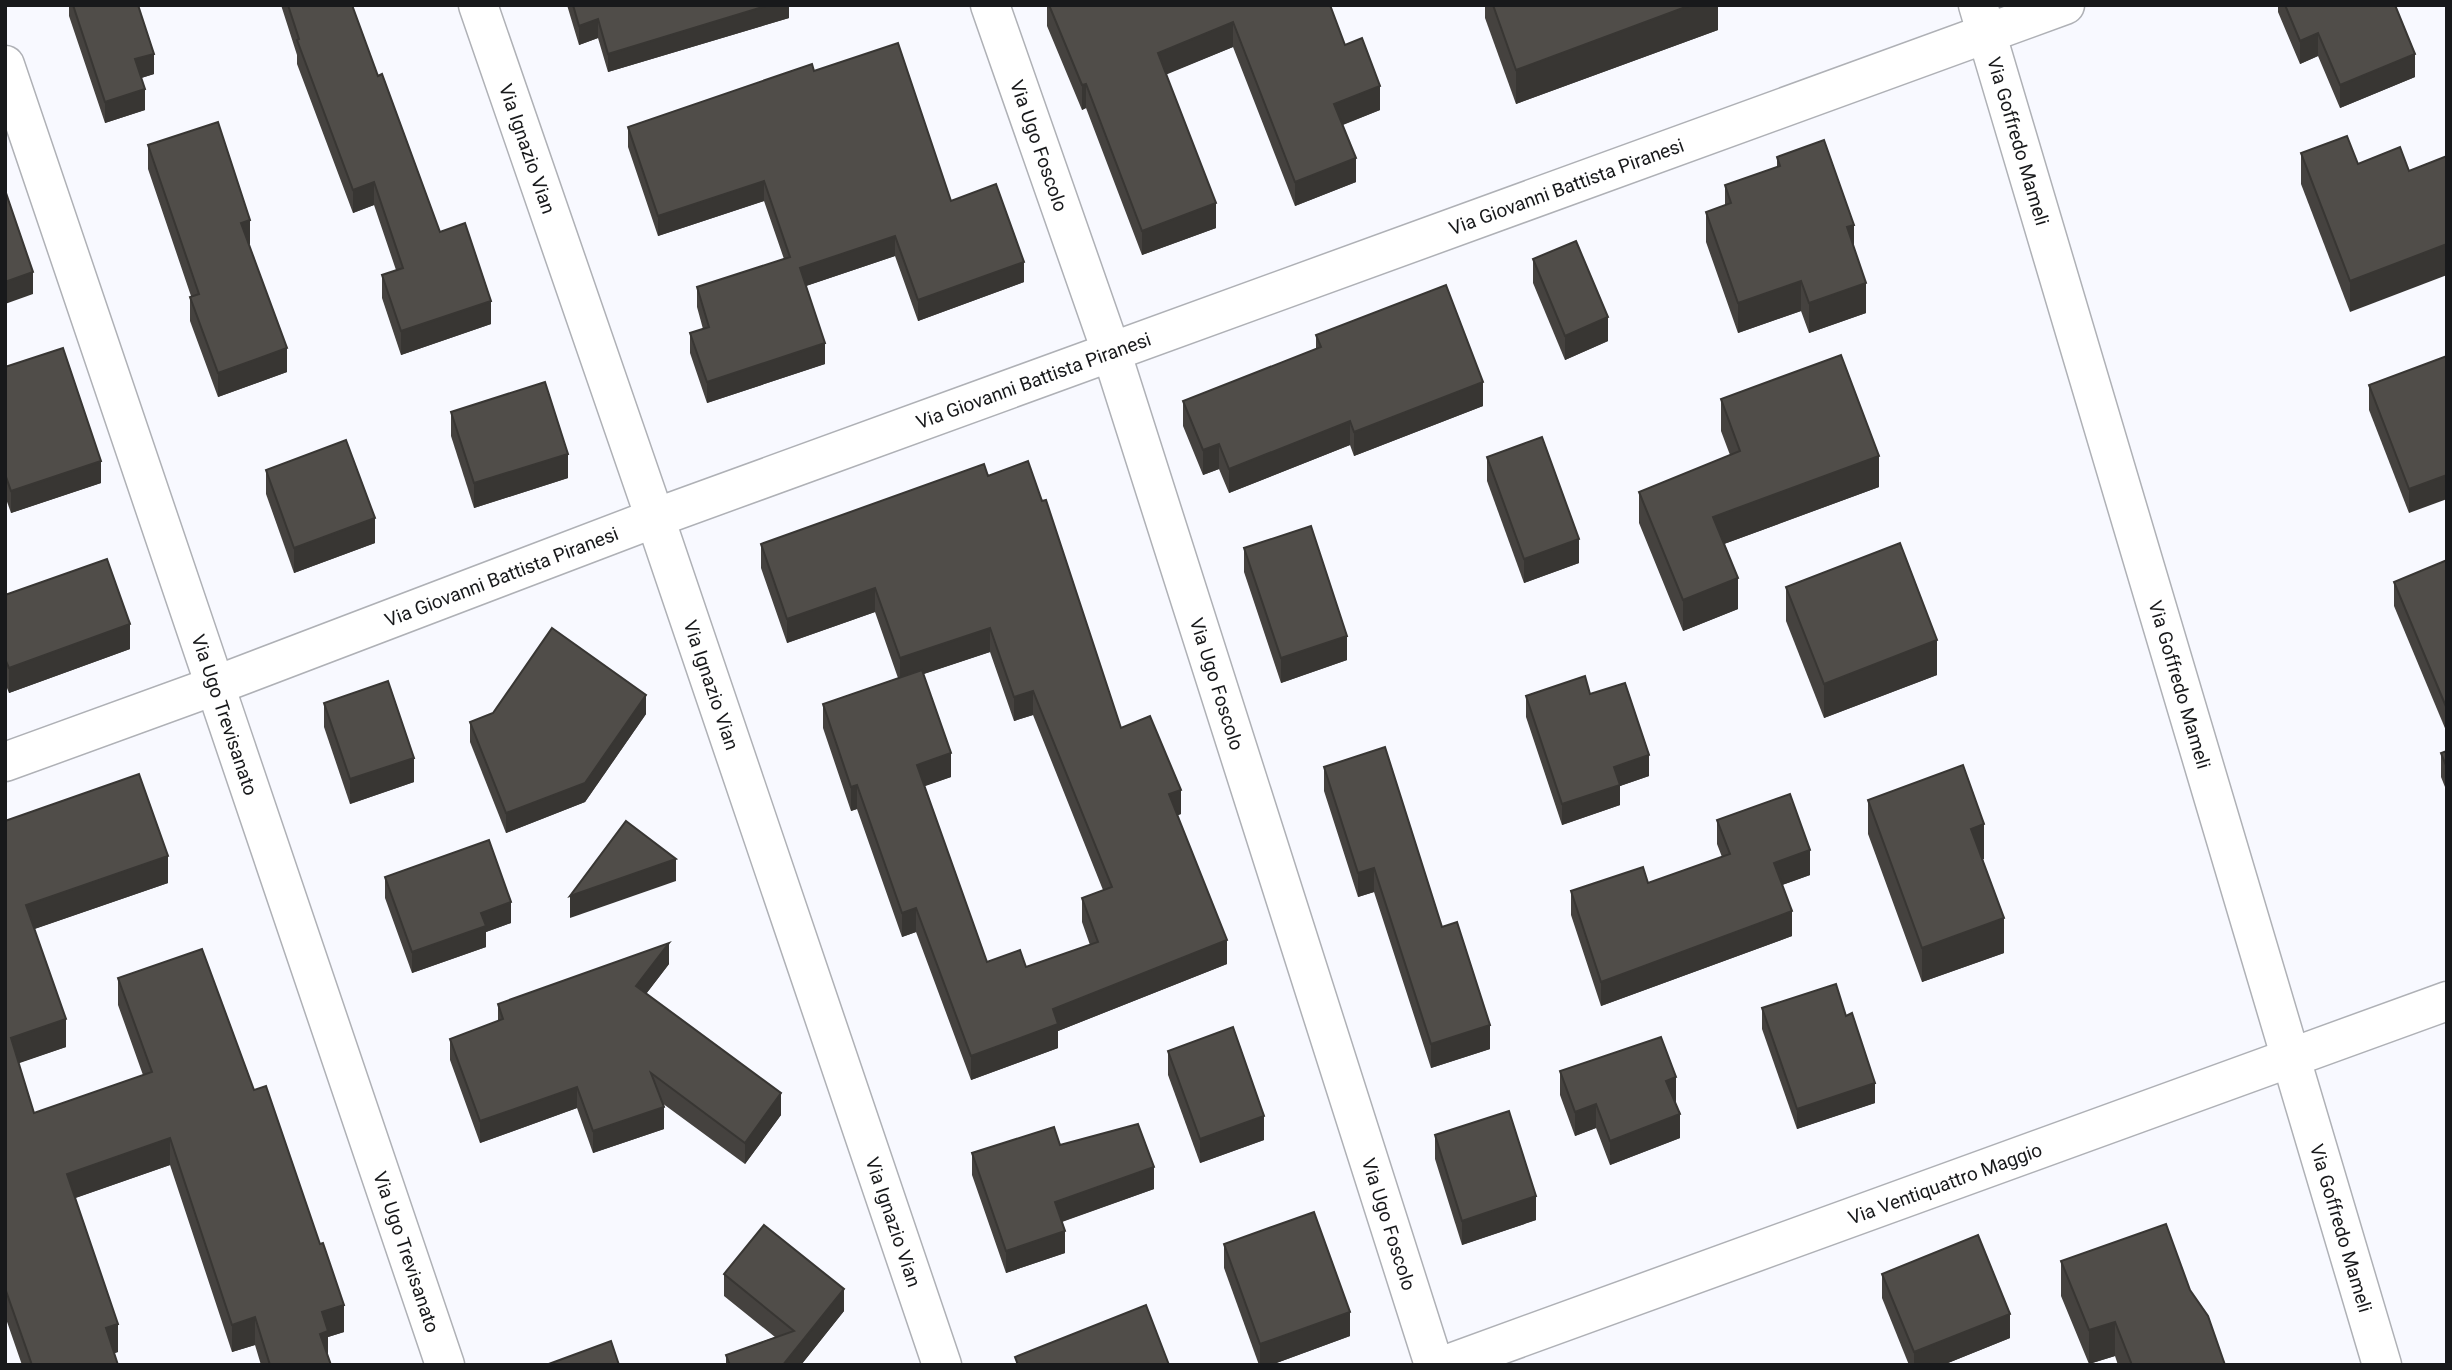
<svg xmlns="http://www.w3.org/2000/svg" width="2452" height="1370" viewBox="0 0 2452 1370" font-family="Roboto,sans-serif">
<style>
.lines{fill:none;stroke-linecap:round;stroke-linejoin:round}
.street-casing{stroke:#afb1b6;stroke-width:41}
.street{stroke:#fff;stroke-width:38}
.wall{fill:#45423f;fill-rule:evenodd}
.shaded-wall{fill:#383633}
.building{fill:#504d49;stroke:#383633;stroke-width:2}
.labels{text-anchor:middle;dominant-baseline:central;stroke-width:7;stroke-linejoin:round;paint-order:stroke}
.street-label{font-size:19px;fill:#18191b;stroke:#fff}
</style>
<rect width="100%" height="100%" fill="#f8f9ff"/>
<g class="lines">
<g class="street-casing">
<g id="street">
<path id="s1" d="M 478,5 L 655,518 L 942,1365"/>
<path id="s2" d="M 990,5 L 1111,351 L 1434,1365"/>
<path id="s3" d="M 1978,5 L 2382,1365"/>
<path id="s4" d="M 5,65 L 445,1365"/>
<path id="s5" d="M 5,762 L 214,686 L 655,518 L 2065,5"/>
<path id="s6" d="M 1445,1365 L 2447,1001"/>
</g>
</g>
<use href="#street" class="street"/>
</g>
<g class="wall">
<path d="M 69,5 L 138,5 L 154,74 L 141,78 L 145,110 L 105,123 L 69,16 Z"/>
<path d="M 281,5 L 352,5 L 378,76 L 440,232 L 491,324 L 401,355 L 382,298 L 382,275 L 396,270 L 374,205 L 353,213 L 297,64 L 297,55 Z"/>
<path d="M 567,5 L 789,5 L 789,18 L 608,72 L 598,38 L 579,45 Z"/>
<path d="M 1047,5 L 1330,5 L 1345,45 L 1380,110 L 1343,125 L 1356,182 L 1295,206 L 1233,47 L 1166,74 L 1216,228 L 1142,255 L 1086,108 L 1082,110 L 1047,26 Z"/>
<path d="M 1485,5 L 1718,5 L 1718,30 L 1516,104 L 1485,18 Z"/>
<path d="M 2278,5 L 2395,5 L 2415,77 L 2340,108 L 2318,56 L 2300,64 L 2278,12 Z"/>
<path d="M 814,71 L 951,201 L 1024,282 L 918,321 L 895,256 L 806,286 L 825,364 L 707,403 L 690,353 L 690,333 L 703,329 L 697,307 L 697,287 L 784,259 L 764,201 L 658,236 L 628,147 L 628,127 Z"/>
<path d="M 148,145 L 250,244 L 249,244 L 287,372 L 218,397 L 190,321 L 190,297 L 191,296 L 148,169 Z"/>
<path d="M 2301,153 L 2358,164 L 2350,312 L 2301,184 Z"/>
<path d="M 1777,157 L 1854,249 L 1866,313 L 1809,333 L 1801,311 L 1738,333 L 1706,242 L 1706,212 L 1725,205 L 1725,185 L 1777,167 Z"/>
<path d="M 1533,259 L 1608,341 L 1565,360 L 1533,283 Z"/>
<path d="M 1316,335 L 1483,406 L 1354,456 L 1350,445 L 1229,493 L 1219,469 L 1203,475 L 1183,426 L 1183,401 L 1316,349 Z"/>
<path d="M 2447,356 L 2409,513 L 2369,410 L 2369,385 Z"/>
<path d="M 5,367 L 101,483 L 11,513 L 5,496 Z"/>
<path d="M 1721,399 L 1879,487 L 1724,544 L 1738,609 L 1683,631 L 1639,523 L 1639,492 L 1730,455 L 1721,431 Z"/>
<path d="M 451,412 L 568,478 L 474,508 L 451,436 Z"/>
<path d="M 1487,457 L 1579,563 L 1524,583 L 1487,481 Z"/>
<path d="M 266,470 L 375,543 L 294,573 L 266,494 Z"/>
<path d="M 988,476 L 1121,728 L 1181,814 L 1177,815 L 1227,964 L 1058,1031 L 1058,1048 L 971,1080 L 916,932 L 902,937 L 857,809 L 851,811 L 823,728 L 823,704 L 898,678 L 875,612 L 787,643 L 761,568 L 761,544 ZM 990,652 L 1014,721 L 1033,715 L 1103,890 L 1082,898 L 1082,922 L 1090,945 L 1026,967 L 987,962 L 924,786 L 951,777 L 923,674 Z"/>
<path d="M 1244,548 L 1347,660 L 1281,683 L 1244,572 Z"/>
<path d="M 2447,560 L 2447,733 L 2394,606 L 2394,582 Z"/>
<path d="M 1786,587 L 1937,675 L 1824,718 L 1786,621 Z"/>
<path d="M 5,595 L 130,649 L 9,693 L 5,683 Z"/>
<path d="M 1590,694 L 1649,776 L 1620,786 L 1620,805 L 1562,825 L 1526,717 L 1526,696 Z"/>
<path d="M 324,703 L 414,782 L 350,804 L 324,727 Z"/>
<path d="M 646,714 L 585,802 L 506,833 L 470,742 L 470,722 Z"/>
<path d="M 2447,751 L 2447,792 L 2441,777 L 2441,753 Z"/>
<path d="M 1324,767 L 1442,927 L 1490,1049 L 1431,1068 L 1374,892 L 1358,897 L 1324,791 Z"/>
<path d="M 1868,800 L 1984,859 L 1983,859 L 2004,953 L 1922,982 L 1868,834 Z"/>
<path d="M 1717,820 L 1810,875 L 1782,885 L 1792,936 L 1601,1006 L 1571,915 L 1571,891 L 1648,883 L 1722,857 L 1717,844 Z"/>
<path d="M 5,821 L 168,883 L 34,929 L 66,1047 L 18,1063 L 34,1113 L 143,1075 L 118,1005 L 118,978 L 344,1332 L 328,1337 L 328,1356 L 331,1365 L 261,1365 L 255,1345 L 232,1352 L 170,1165 L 75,1198 L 118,1352 L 114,1353 L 118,1365 L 22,1365 L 5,1316 Z"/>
<path d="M 385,877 L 511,923 L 486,932 L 486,947 L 412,973 L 385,898 Z"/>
<path d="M 669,964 L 646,994 L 781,1115 L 745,1164 L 662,1103 L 664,1129 L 593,1153 L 577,1108 L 480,1143 L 450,1060 L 450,1039 L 498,1021 L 498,1004 Z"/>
<path d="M 1762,1008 L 1875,1103 L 1797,1129 L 1762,1029 Z"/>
<path d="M 1168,1051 L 1264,1140 L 1200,1163 L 1168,1075 Z"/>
<path d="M 1560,1071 L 1676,1102 L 1675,1102 L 1680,1138 L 1610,1165 L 1596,1128 L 1575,1136 L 1560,1095 Z"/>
<path d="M 1435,1135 L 1536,1220 L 1462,1245 L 1435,1159 Z"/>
<path d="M 1060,1145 L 1154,1189 L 1062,1222 L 1065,1253 L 1006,1273 L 972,1175 L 972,1153 Z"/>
<path d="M 1224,1244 L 1350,1336 L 1271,1365 L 1259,1365 L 1224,1268 Z"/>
<path d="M 2061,1261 L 2190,1290 L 2225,1365 L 2118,1365 L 2115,1356 L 2089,1364 L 2061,1296 Z"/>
<path d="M 724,1274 L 844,1311 L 801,1365 L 726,1365 L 726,1355 L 775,1337 L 724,1296 Z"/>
<path d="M 1882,1274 L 2010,1338 L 1943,1365 L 1909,1365 L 1882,1298 Z"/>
</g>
<g class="shaded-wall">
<path d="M 769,5 L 789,5 L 789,18 L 608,72 L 608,54 Z"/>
<path d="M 1691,5 L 1718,5 L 1718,30 L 1516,104 L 1516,70 Z"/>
<path d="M 598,19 L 598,38 L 579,45 L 579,26 Z"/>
<path d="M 1233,22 L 1233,47 L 1158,78 L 1158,53 Z"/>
<path d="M 2318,33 L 2318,56 L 2300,64 L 2300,41 Z"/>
<path d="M 154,54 L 154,74 L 135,80 L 135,59 Z"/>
<path d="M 2415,54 L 2415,77 L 2340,108 L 2340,85 Z"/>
<path d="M 1086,84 L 1086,108 L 1082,110 L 1082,85 Z"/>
<path d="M 1380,86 L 1380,110 L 1334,128 L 1334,104 Z"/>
<path d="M 145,89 L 145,110 L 105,123 L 105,102 Z"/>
<path d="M 1356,158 L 1356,182 L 1295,206 L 1295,182 Z"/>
<path d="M 764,181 L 764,201 L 658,236 L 658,216 Z"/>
<path d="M 374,182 L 374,205 L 353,213 L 353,190 Z"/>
<path d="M 1216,203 L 1216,228 L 1142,255 L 1142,231 Z"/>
<path d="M 250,220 L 250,244 L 241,247 L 241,223 Z"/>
<path d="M 1854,225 L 1854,255 L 1847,227 Z"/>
<path d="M 895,236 L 895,256 L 800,288 L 800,268 Z"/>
<path d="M 2447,244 L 2447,275 L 2350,312 L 2350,281 Z"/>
<path d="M 1024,262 L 1024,282 L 918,321 L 918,300 Z"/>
<path d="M 33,272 L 33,294 L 5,304 L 5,282 Z"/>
<path d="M 1801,281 L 1801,311 L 1738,333 L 1738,303 Z"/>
<path d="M 1866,283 L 1866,313 L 1809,333 L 1809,303 Z"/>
<path d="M 491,301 L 491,324 L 401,355 L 401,331 Z"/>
<path d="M 1608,317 L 1608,341 L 1565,360 L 1565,336 Z"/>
<path d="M 825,343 L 825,364 L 707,403 L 707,382 Z"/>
<path d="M 287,348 L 287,372 L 218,397 L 218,373 Z"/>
<path d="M 1483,382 L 1483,406 L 1354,456 L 1354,432 Z"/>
<path d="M 1350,421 L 1350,445 L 1229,493 L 1229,469 Z"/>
<path d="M 1219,444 L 1219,469 L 1203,475 L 1203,450 Z"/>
<path d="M 568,454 L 568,478 L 474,508 L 474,483 Z"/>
<path d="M 1879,456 L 1879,487 L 1713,548 L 1713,517 Z"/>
<path d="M 101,461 L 101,483 L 11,513 L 11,491 Z"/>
<path d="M 2447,475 L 2447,499 L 2409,513 L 2409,489 Z"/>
<path d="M 375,518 L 375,543 L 294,573 L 294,548 Z"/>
<path d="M 1579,539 L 1579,563 L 1524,583 L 1524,559 Z"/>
<path d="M 1738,578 L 1738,609 L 1683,631 L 1683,600 Z"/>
<path d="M 875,588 L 875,612 L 787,643 L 787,619 Z"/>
<path d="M 130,624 L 130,649 L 9,693 L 9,668 Z"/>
<path d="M 990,628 L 990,652 L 900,682 L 900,658 Z"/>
<path d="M 1347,636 L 1347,660 L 1281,683 L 1281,658 Z"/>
<path d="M 1937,640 L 1937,675 L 1824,718 L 1824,684 Z"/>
<path d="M 1033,691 L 1033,715 L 1014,721 L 1014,697 Z"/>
<path d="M 646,695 L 646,714 L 585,802 L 506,833 L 506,813 Z"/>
<path d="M 951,753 L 951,777 L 917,789 L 917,765 Z"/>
<path d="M 1649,755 L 1649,776 L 1620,786 L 1620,805 L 1562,825 L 1562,804 L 1614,767 Z"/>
<path d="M 414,758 L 414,782 L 350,804 L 350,779 Z"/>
<path d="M 857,785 L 857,809 L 851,811 L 851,787 Z"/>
<path d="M 1181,790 L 1181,814 L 1169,819 L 1169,794 Z"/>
<path d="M 1984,824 L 1984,859 L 1971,863 L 1971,829 Z"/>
<path d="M 1810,850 L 1810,875 L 1774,888 L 1774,863 Z"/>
<path d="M 168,856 L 168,883 L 26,932 L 26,905 Z"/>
<path d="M 676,859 L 676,881 L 570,918 L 570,896 Z"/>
<path d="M 1374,868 L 1374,892 L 1358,897 L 1358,873 Z"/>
<path d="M 511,902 L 511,923 L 486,932 L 486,947 L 412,973 L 412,952 L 481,913 Z"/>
<path d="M 916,908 L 916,932 L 902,937 L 902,913 Z"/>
<path d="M 1792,911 L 1792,936 L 1601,1006 L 1601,982 Z"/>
<path d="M 2004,918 L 2004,953 L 1922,982 L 1922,948 Z"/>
<path d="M 1227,940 L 1227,964 L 1058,1031 L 1058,1048 L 971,1080 L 971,1056 L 1053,1009 Z"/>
<path d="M 669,943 L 669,964 L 636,1007 L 636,986 Z"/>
<path d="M 66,1019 L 66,1047 L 11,1066 L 11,1038 Z"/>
<path d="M 1490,1025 L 1490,1049 L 1431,1068 L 1431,1044 Z"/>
<path d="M 1676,1077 L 1676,1102 L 1666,1106 L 1666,1081 Z"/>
<path d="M 1875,1083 L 1875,1103 L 1797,1129 L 1797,1109 Z"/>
<path d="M 577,1087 L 577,1108 L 480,1143 L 480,1121 Z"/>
<path d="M 781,1093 L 781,1115 L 745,1164 L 745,1143 Z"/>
<path d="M 1596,1104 L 1596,1128 L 1575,1136 L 1575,1112 Z"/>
<path d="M 664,1107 L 664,1129 L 593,1153 L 593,1131 Z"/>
<path d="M 1680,1114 L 1680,1138 L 1610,1165 L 1610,1141 Z"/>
<path d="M 1264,1116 L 1264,1140 L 1200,1163 L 1200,1139 Z"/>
<path d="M 170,1138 L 170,1165 L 67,1201 L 67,1174 Z"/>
<path d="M 1154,1167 L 1154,1189 L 1055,1224 L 1055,1202 Z"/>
<path d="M 1536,1196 L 1536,1220 L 1462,1245 L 1462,1221 Z"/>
<path d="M 1065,1231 L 1065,1253 L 1006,1273 L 1006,1251 Z"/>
<path d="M 844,1289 L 844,1311 L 801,1365 L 783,1365 Z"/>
<path d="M 344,1305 L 344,1332 L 328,1337 L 328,1358 L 320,1334 L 322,1312 Z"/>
<path d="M 1350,1312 L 1350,1336 L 1271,1365 L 1260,1365 L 1260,1344 Z"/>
<path d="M 2010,1314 L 2010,1338 L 1943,1365 L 1914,1365 L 1914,1352 Z"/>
<path d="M 255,1317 L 255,1345 L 232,1352 L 232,1325 Z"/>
<path d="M 2115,1322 L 2115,1356 L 2089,1364 L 2089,1330 Z"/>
<path d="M 118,1324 L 118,1352 L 106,1356 L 106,1328 Z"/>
</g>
<g class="building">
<path d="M 73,5 L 138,5 L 154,54 L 135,59 L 145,89 L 105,102 Z"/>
<path d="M 288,5 L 352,5 L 378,76 L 382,74 L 440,232 L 465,223 L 491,301 L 401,331 L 382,275 L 403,268 L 374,182 L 353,190 L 297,40 L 299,39 Z"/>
<path d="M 573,5 L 769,5 L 608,54 L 598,19 L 579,26 Z"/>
<path d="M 1049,5 L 1330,5 L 1345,45 L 1362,38 L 1380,86 L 1334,104 L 1356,158 L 1295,182 L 1233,22 L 1158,53 L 1216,203 L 1142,231 L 1086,84 L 1082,85 Z"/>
<path d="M 1493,5 L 1691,5 L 1516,70 Z"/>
<path d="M 2285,5 L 2395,5 L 2415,54 L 2340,85 L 2318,33 L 2300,41 Z"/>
<path d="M 898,43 L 951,201 L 996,184 L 1024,262 L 918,300 L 895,236 L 800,268 L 825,343 L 707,382 L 690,333 L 709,327 L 697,287 L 790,257 L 764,181 L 658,216 L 628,127 L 812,64 L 814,71 Z"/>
<path d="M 218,122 L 250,220 L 241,223 L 287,348 L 218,373 L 190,297 L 199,294 L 148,145 Z"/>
<path d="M 2347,136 L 2358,164 L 2400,147 L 2409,171 L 2447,156 L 2447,244 L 2350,281 L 2301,153 Z"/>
<path d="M 1824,140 L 1854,225 L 1847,227 L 1866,283 L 1809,303 L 1801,281 L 1738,303 L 1706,212 L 1731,203 L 1725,185 L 1780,166 L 1777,157 Z"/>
<path d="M 5,190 L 33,272 L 5,282 Z"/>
<path d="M 1576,241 L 1608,317 L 1565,336 L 1533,259 Z"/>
<path d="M 1446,285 L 1483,382 L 1354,432 L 1350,421 L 1229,469 L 1219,444 L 1203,450 L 1183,401 L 1321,347 L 1316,335 Z"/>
<path d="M 63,348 L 101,461 L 11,491 L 5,474 L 5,367 Z"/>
<path d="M 1841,355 L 1879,456 L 1713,517 L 1738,578 L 1683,600 L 1639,492 L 1740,451 L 1721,399 Z"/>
<path d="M 2447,356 L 2447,475 L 2409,489 L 2369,385 Z"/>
<path d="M 545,382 L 568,454 L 474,483 L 451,412 Z"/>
<path d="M 1542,437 L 1579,539 L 1524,559 L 1487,457 Z"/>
<path d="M 346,440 L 375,518 L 294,548 L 266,470 Z"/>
<path d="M 1028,461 L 1042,501 L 1046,500 L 1121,728 L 1150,716 L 1181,790 L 1169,794 L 1227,940 L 1053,1009 L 1058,1024 L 971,1056 L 916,908 L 902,913 L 857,785 L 851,787 L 823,704 L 922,670 L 951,753 L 917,765 L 987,962 L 1020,950 L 1026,967 L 1098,942 L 1082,898 L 1112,887 L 1033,691 L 1014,697 L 990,628 L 900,658 L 875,588 L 787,619 L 761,544 L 984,464 L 988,476 Z"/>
<path d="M 1311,526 L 1347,636 L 1281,658 L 1244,548 Z"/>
<path d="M 1900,543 L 1937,640 L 1824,684 L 1786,587 Z"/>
<path d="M 107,559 L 130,624 L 9,668 L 5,659 L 5,595 Z"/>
<path d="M 2447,560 L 2447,709 L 2394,582 Z"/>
<path d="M 552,628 L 646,695 L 585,783 L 506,813 L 470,722 L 493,713 Z"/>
<path d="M 1585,676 L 1590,694 L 1625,683 L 1649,755 L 1614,767 L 1620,785 L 1562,804 L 1526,696 Z"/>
<path d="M 388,681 L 414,758 L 350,779 L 324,703 Z"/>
<path d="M 1385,747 L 1442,927 L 1457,922 L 1490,1025 L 1431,1044 L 1374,868 L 1358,873 L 1324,767 Z"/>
<path d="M 2447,751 L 2447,768 L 2441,753 Z"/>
<path d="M 1963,765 L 1984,824 L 1971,829 L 2004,918 L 1922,948 L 1868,800 Z"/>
<path d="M 139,774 L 168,856 L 26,905 L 66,1019 L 11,1038 L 34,1113 L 152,1072 L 118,978 L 202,949 L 254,1090 L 266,1086 L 320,1244 L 323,1243 L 344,1305 L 322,1312 L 328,1331 L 320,1334 L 331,1365 L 270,1365 L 255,1317 L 232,1325 L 170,1138 L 67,1174 L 118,1324 L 106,1328 L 118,1365 L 32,1365 L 5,1288 L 5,821 Z"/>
<path d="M 1790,794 L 1810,850 L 1774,863 L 1792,911 L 1601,982 L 1571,891 L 1643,867 L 1648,883 L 1730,854 L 1717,820 Z"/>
<path d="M 626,821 L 676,859 L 570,896 Z"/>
<path d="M 489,840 L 511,902 L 481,913 L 486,926 L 412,952 L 385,877 Z"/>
<path d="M 669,943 L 636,986 L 781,1093 L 745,1143 L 651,1073 L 664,1107 L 593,1131 L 577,1087 L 480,1121 L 450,1039 L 503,1019 L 498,1004 Z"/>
<path d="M 1836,984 L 1846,1016 L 1852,1013 L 1875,1083 L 1797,1109 L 1762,1008 Z"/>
<path d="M 1233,1027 L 1264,1116 L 1200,1139 L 1168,1051 Z"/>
<path d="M 1661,1037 L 1676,1077 L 1666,1081 L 1680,1114 L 1610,1141 L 1596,1104 L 1575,1112 L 1560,1071 Z"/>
<path d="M 1509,1111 L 1536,1196 L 1462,1221 L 1435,1135 Z"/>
<path d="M 1138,1124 L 1154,1167 L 1055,1202 L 1065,1231 L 1006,1251 L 972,1153 L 1054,1127 L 1060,1145 Z"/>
<path d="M 1314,1212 L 1350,1312 L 1260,1344 L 1224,1244 Z"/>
<path d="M 2166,1224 L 2190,1290 L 2208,1316 L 2225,1365 L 2132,1365 L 2115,1322 L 2089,1330 L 2061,1261 Z"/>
<path d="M 764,1225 L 844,1289 L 783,1365 L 730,1365 L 726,1355 L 794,1331 L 724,1274 Z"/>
<path d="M 1978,1235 L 2010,1314 L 1914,1352 L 1882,1274 Z"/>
<path d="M 1146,1305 L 1169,1365 L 1018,1365 L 1015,1357 Z"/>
<path d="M 611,1341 L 619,1365 L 546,1365 Z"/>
</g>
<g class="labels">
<g class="street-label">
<text stroke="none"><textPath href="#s3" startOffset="142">Via Goffredo Mameli</textPath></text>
<text stroke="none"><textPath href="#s2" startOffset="149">Via Ugo Foscolo</textPath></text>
<text stroke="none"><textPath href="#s1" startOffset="152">Via Ignazio Vian</textPath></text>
<text stroke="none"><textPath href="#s5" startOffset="1664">Via Giovanni Battista Piranesi</textPath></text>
<text stroke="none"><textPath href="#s5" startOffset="1097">Via Giovanni Battista Piranesi</textPath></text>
<text stroke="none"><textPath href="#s5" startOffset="530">Via Giovanni Battista Piranesi</textPath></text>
<text stroke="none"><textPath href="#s2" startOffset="716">Via Ugo Foscolo</textPath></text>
<text stroke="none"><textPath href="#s1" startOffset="719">Via Ignazio Vian</textPath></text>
<text stroke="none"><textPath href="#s3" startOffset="709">Via Goffredo Mameli</textPath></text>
<text stroke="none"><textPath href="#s4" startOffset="686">Via Ugo Trevisanato</textPath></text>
<text stroke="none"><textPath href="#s6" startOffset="532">Via Ventiquattro Maggio</textPath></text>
<text stroke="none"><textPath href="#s1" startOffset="1286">Via Ignazio Vian</textPath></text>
<text stroke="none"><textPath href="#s2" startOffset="1283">Via Ugo Foscolo</textPath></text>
<text stroke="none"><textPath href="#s3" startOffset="1276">Via Goffredo Mameli</textPath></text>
<text stroke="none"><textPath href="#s4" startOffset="1253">Via Ugo Trevisanato</textPath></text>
</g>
</g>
<rect width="2452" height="1370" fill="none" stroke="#18191b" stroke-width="14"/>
</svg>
